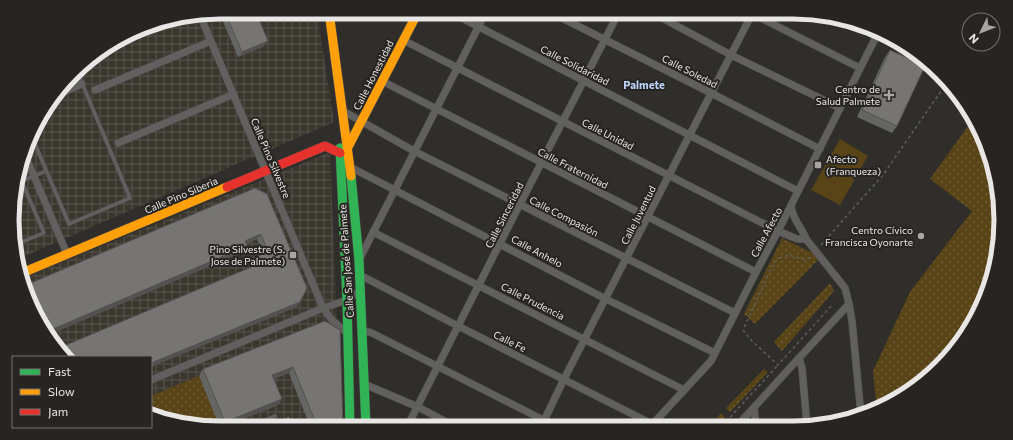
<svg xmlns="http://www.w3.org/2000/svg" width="1013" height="440" viewBox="0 0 1013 440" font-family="Commissioner,sans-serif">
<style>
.industrial{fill:url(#industrial-grid)}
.grass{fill:url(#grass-dots)}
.pitch{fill:#584416}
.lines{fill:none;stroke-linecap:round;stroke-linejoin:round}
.lane-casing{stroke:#4a4947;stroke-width:4.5}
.street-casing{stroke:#4a4947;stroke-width:8}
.fast-casing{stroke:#4a4947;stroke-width:10}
.slow-casing{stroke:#4a4947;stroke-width:10}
.jam-casing{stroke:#4a4947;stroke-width:10}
.path{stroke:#605f5d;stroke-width:1.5;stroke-dasharray:3 3;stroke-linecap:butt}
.lane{stroke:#61605e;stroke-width:3.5}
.street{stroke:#61605e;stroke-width:7}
.fast{stroke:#30b455;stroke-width:9}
.slow{stroke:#ff9f0a;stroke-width:9}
.jam{stroke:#e5322d;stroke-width:9}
.wall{fill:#656563}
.shaded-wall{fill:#535250}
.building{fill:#767573;stroke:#535250}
.poi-dot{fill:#a8a6a4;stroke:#272521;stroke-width:1.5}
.labels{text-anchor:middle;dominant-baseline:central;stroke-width:4;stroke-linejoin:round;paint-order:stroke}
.street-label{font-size:10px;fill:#e9e7e5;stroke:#272521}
.poi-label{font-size:10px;fill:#e9e7e5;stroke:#272521;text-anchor:end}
.neighbourhood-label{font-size:11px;font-weight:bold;fill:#bed3fb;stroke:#272521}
.rim{fill:none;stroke:#e9e7e5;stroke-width:5}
</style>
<defs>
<pattern id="industrial-grid" width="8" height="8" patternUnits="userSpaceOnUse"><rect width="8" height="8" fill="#3b372e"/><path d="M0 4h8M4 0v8" fill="none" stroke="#57544c"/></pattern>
<pattern id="grass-dots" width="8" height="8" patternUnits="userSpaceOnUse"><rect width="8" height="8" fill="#584416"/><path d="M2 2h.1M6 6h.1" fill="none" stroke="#705f38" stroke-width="1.8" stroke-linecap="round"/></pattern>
</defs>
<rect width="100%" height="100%" fill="#302e2b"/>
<g class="industrial">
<path d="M 220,12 L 317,12 L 334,122 L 18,259 L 14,247 L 16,180 L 40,116 L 83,63 L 153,23 Z"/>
<path d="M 330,152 L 341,428 L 220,428 L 153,417 L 151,416 L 151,357 L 67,357 L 40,324 L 24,278 Z"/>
</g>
<g class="grass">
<path d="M 973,119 L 980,128 L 1001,207 L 990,287 L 958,346 L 920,385 L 877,410 L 873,371 L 910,292 L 972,211 L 930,179 Z"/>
<path d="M 782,238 L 821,257 L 755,324 L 744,314 Z"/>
<path d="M 830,283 L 834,291 L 782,351 L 774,342 Z"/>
<path d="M 764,369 L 768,372 L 730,412 L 726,408 Z"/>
<path d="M 199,376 L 220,428 L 151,416 L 151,396 Z"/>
<path d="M 721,413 L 725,417 L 717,426 L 709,427 Z"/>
</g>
<path class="pitch" d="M 840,139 L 868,156 L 840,205 L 811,190 Z"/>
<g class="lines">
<g class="lane-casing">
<g id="lane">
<path d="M 32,137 L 69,224 L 130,198 L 77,71"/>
<path d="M 22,181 L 46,171"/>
<path d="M 14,245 L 44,233 L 18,173"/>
<path d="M 248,428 L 275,416"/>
</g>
</g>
<g class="street-casing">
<g id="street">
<path d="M 450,12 L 798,191"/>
<path d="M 550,12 L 711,93 L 820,149"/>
<path d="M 651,12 L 731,55 L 840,108"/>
<path d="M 749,12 L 860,68"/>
<path d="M 200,15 L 323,308 L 331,319 L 348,334"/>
<path d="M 403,40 L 778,231 L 797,239 L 806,239"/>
<path d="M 382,81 L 756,272"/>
<path d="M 95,90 L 211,41"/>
<path d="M 57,95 L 82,84"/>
<path d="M 343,111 L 414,151 L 735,313"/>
<path d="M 118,143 L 234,94"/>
<path d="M 25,155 L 67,254"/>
<path d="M 350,167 L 606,299 L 715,353"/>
<path d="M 791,206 C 793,221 802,227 806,239 L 845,288 L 849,304 L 852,321 L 861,415"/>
<path d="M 373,232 L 684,390"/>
<path d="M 360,258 L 486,12"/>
<path d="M 360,275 L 458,326 L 652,424"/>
<path d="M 362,330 L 372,333 L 557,427"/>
<path d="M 799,358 L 802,368 L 807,426"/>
<path d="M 151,380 L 323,308 L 347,300 L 361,290"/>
<path d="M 364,384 L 418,407 L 456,427"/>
<path d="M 754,408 L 756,426"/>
<path d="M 737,426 L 799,358 L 849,304"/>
<path d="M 407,427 L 500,243 L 619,12"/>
<path d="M 541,427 L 564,379 L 753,12"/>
<path d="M 650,427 L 711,361 L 715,353 L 756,272 L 778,231 L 878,33"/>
</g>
</g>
<g class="fast-casing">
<g id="fast">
<path d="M 340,148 L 347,300 L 350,428"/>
<path d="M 351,176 L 359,260 L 366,428"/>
</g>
</g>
<g class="slow-casing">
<g id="slow">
<path d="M 329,12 L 351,176"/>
<path d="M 347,149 L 418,12"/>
<path d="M 22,273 L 227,187"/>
</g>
</g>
<g class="jam-casing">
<path id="jam" d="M 227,187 L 325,146 L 340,153"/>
</g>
<g class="path">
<path d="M 821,245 L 883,175 L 946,84"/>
<path d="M 810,257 L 806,260 L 789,255 L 777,259 L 770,271 L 743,330 L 751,340 L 778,365 L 833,304"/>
<path d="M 722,426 L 778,365"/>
</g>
<use href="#lane" class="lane"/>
<use href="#street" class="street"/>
<use href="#fast" class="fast"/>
<use href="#slow" class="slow"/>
<use href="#jam" class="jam"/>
</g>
<g class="wall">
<path d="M 219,12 L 256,12 L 264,46 L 238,57 Z"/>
<path d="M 890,50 L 897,126 L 892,133 L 857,117 L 885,57 Z"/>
<path d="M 255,188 L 297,307 L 251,267 L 249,263 L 253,258 L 263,254 L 257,239 L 246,244 L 247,246 L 243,252 Z"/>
<path d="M 325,321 L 343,428 L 309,424 L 289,373 L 274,379 L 278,405 L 220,428 L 199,376 L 203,369 Z"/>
</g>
<g class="shaded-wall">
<path d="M 268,41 L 264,46 L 238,57 L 242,52 Z"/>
<path d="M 261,234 L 257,239 L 241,247 L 245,241 Z"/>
<path d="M 247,246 L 243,252 L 49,335 L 46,332 Z"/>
<path d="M 300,302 L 297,307 L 151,367 L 151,363 Z"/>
<path d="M 293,367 L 289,373 L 268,381 L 272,375 Z"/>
<path d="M 282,399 L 278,405 L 221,428 L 225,422 Z"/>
</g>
<g class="building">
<path d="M 225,12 L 256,12 L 268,41 L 242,52 Z"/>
<path d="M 890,50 L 925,66 L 897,126 L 862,110 Z"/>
<path d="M 255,188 L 267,194 L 307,288 L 300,302 L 151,363 L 151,357 L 67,357 L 59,348 L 256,265 L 253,258 L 268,252 L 261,234 L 245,241 L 247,246 L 46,332 L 40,324 L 26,285 Z"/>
<path d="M 325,321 L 340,330 L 343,428 L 298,428 L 315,421 L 293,367 L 272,375 L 282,399 L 225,422 L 203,369 Z"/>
<path d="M 289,417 L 293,428 L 263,428 Z"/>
</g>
<g class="poi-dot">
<path d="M887 89h4v4h4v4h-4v4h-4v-4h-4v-4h4z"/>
<rect x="814" y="161" width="8" height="8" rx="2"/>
<circle cx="921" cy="236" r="4"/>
<rect x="289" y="251" width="8" height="8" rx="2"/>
</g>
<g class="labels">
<g class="street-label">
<text transform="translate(575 65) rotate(27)">Calle Solidaridad</text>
<text transform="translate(690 71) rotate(27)">Calle Soledad</text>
<text transform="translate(373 75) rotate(-63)">Calle Honestidad</text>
<text transform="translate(608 134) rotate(27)">Calle Unidad</text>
<text transform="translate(271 158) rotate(67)">Calle Pino Silvestre</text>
<text transform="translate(573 168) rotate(27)">Calle Fraternidad</text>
<text transform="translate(181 195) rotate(-23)">Calle Pino Siberia</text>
<text transform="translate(504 215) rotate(-63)">Calle Sinceridad</text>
<text transform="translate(638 215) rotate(-63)">Calle Juventud</text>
<text transform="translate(564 216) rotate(27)">Calle Compasión</text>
<text transform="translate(766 232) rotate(-62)">Calle Afecto</text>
<text transform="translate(537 251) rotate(28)">Calle Anhelo</text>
<text transform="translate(346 261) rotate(-94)">Calle San José de Palmete</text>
<text transform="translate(533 301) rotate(27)">Calle Prudencia</text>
<text transform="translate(510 341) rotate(26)">Calle Fe</text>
</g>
<g class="poi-label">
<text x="880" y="89">Centro de<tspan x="880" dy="12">Salud Palmete</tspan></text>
<text x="826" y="159" text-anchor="start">Afecto<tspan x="826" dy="12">(Franqueza)</tspan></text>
<text x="913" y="230">Centro Cívico<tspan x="913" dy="12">Francisca Oyonarte</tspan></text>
<text x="285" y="249">Pino Silvestre (S.<tspan x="285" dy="12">Jose de Palmete)</tspan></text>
</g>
<g class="neighbourhood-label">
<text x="644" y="84">Palmete</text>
</g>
</g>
<path d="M0 0H1013V440H0ZM220 19H793A201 201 0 0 1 994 220V220A201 201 0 0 1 793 421H220A201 201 0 0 1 19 220V220A201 201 0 0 1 220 19Z" fill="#272521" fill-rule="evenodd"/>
<path class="rim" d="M220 19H793A201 201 0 0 1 994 220V220A201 201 0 0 1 793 421H220A201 201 0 0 1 19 220V220A201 201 0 0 1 220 19Z"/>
<rect x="12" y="356" width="140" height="72" fill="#272521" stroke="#75736f"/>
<rect x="20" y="369" width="20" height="6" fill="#30b455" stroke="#75736f"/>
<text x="48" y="376" font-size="12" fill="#e9e7e5">Fast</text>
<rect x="20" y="389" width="20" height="6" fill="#ff9f0a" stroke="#75736f"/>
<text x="48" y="396" font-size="12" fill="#e9e7e5">Slow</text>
<rect x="20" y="409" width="20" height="6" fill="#e5322d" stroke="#75736f"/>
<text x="48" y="416" font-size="12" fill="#e9e7e5">Jam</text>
<g transform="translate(981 32) rotate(227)"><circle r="19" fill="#272521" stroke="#75736f"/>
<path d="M0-3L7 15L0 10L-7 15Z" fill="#a8a6a4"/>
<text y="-6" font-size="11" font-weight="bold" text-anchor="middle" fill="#e9e7e5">N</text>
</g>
</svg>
